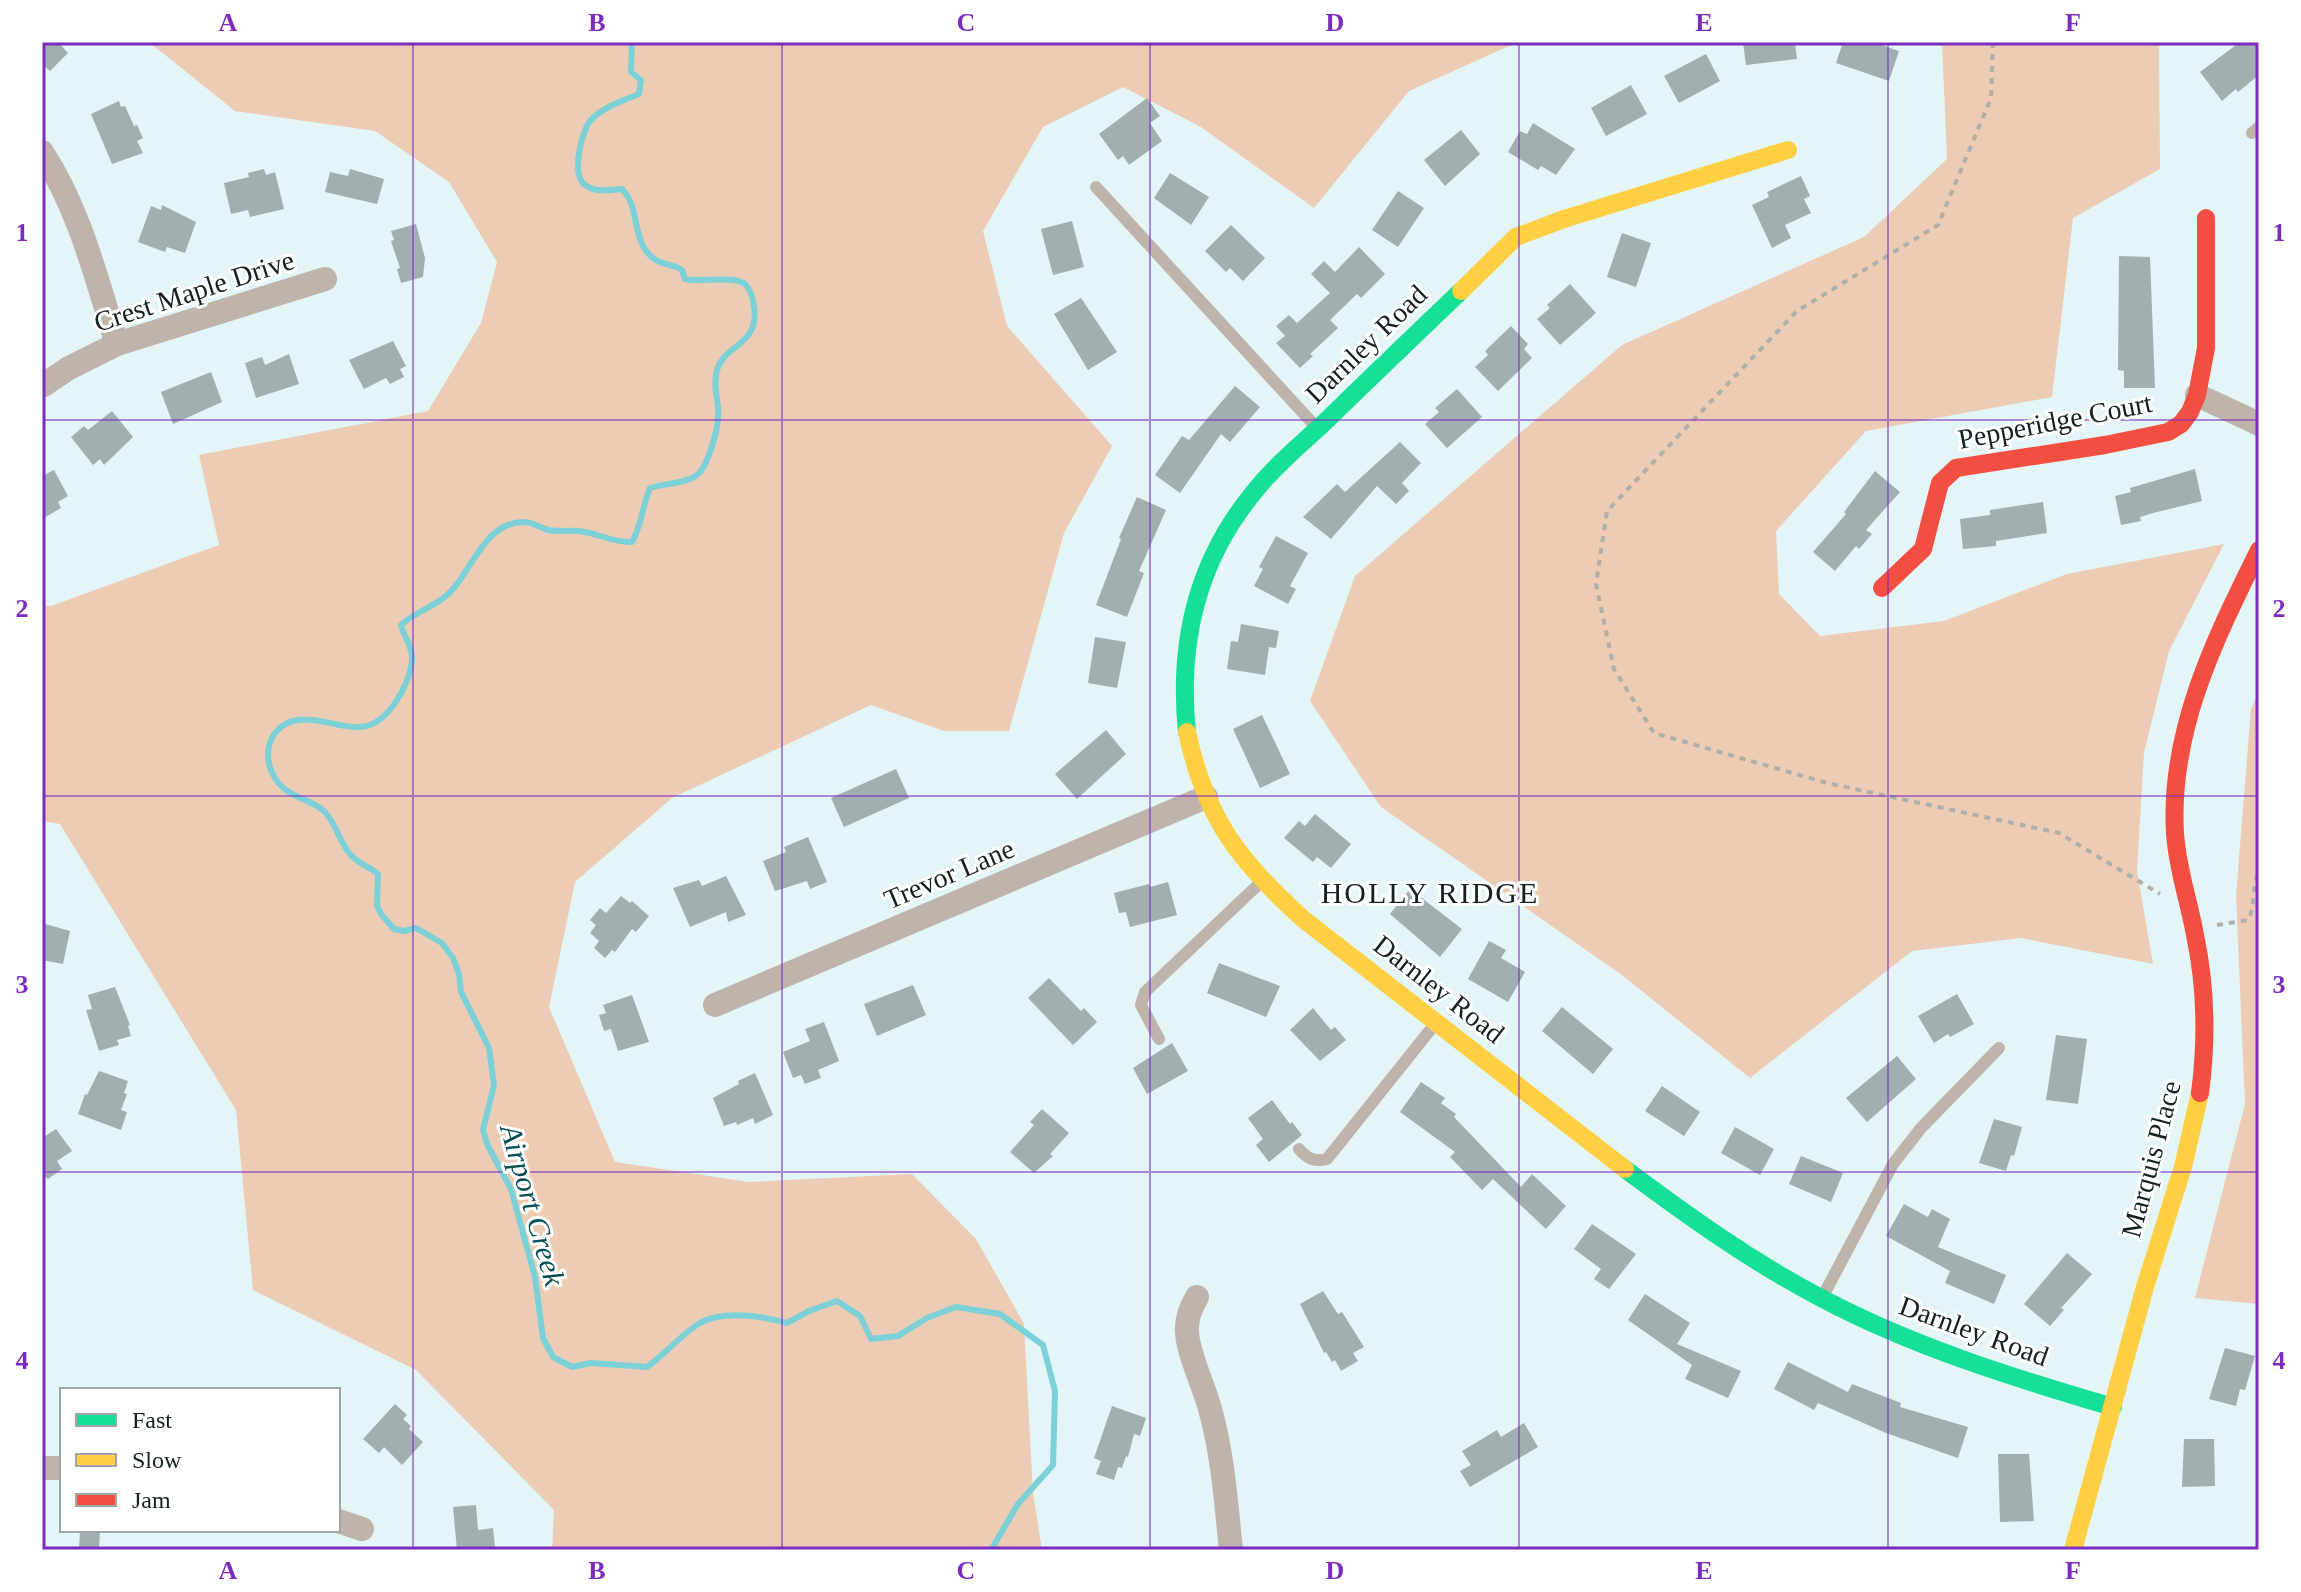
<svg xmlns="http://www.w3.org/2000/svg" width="2301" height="1592" viewBox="0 0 2301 1592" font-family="'Times New Roman',serif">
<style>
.forest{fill:#ecccb5}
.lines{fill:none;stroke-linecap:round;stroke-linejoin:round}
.stream{stroke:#7bd1d7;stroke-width:6}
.building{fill:#a1afb0}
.path{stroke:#b1afaa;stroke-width:4;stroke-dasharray:6 6;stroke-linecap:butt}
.lane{stroke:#beb4ab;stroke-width:12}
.street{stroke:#beb4ab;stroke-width:24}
.fast{stroke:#16e098;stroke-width:18}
.slow{stroke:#ffcf43;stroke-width:18}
.jam{stroke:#f24e42;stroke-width:18}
.grid{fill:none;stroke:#7b2cbf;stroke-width:2;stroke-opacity:0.55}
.labels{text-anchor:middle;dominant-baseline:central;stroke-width:6;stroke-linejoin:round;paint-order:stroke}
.street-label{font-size:28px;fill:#142021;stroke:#fff}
.neighbourhood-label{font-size:30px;letter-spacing:2px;fill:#142021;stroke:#fff}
.water-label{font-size:30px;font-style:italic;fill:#074e53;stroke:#fff}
.neatline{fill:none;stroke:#7b2cbf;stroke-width:3}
.grid-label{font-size:26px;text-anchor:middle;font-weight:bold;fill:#7b2cbf}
</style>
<rect width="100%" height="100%" fill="#e3f5f6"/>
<g class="forest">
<path d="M 149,42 L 1518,42 L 1409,91 L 1314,208 L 1201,127 L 1123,87 L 1043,127 L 983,231 L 1007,326 L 1112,446 L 1064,533 L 1009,731 L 944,731 L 871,705 L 672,798 L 575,882 L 549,1007 L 615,1162 L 749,1182 L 912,1174 L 976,1239 L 1024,1324 L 1033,1493 L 1042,1550 L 552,1550 L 554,1510 L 416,1370 L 253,1290 L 236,1110 L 60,824 L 42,821 L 42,605 L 51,606 L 219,545 L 199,455 L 428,411 L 481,323 L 497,262 L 449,182 L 375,131 L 235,111 Z"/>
<path d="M 1942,42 L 2165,42 L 2159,47 L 2160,169 L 2073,218 L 2052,397 L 1866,431 L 1776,531 L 1779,594 L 1820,636 L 1944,621 L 2067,574 L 2224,544 L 2169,651 L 2144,753 L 2137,871 L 2153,964 L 2021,938 L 1912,951 L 1750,1078 L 1622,975 L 1381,807 L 1310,701 L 1355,576 L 1622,345 L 1864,237 L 1947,159 Z"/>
<path d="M 2259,690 L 2259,1304 L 2195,1298 L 2245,1104 L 2236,896 L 2251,709 Z"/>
</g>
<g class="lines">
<path class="stream" d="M 632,42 L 631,72 L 641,80 L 639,94 C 624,100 601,108 590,121 C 581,133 571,175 585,185 C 596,193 610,190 622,189 C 641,208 631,241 653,258 C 661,265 673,264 682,270 L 685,279 C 701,283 734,275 745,284 C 750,289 753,299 754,306 C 760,346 725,343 717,370 C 712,388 720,402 718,419 C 717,433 709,459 701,471 C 691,484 665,483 650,488 C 642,506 642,525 632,542 C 613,543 598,533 579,531 C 568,530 558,532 548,530 C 541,528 532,522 525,522 C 481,521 472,578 442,599 C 428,609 414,613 401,625 C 404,637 413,647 412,660 C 410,685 387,727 359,727 C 340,728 318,717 298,720 C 261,726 260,771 286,790 C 298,799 313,801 324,811 C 335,822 339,840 349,853 C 356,863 369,866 378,874 L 377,905 L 381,914 L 394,929 L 404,931 L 416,928 L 442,943 L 453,958 L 459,974 L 461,992 L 489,1048 L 494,1085 L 483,1130 L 487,1144 L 511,1189 L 535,1277 L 543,1338 L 553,1357 L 572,1367 L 591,1363 L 647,1367 C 665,1354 683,1333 700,1323 C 724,1310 762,1316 787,1323 L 809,1311 L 837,1301 L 860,1316 L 871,1339 L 898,1336 L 927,1318 L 956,1307 L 1000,1314 L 1043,1345 L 1055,1391 L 1053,1465 L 1018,1504 L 991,1550"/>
</g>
<g class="building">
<path d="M 42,42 L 58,42 L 68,53 L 50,71 L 42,64 Z"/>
<path d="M 1743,42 L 1795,42 L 1797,59 L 1746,65 Z"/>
<path d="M 1843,42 L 1872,42 L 1899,51 L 1889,81 L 1836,63 Z"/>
<path d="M 2240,42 L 2259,42 L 2259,75 L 2238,92 L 2236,89 L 2222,101 L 2200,72 Z"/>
<path d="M 1706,54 L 1720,81 L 1679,103 L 1664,76 Z"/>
<path d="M 1631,85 L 1647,114 L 1606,136 L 1591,108 Z"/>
<path d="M 1147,98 L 1160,116 L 1150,123 L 1162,141 L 1129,165 L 1123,156 L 1118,160 L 1099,134 Z"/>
<path d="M 119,101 L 121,107 L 125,106 L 134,126 L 137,125 L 143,138 L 137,141 L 143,153 L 112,164 L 91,114 Z"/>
<path d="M 1533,123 L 1575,149 L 1556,175 L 1541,166 L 1538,170 L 1508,152 L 1520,131 L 1527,134 Z"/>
<path d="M 1461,130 L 1480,154 L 1445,186 L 1424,160 Z"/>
<path d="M 264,169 L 266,175 L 275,172 L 284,209 L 250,217 L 248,210 L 231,214 L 224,183 L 249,177 L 248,173 Z"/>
<path d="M 350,169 L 384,179 L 377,204 L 325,192 L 330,172 L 348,176 Z"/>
<path d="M 1170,173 L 1209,197 L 1191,225 L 1154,198 Z"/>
<path d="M 1801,176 L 1810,196 L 1804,199 L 1811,213 L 1785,225 L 1791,238 L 1772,248 L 1752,205 L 1769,197 L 1767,192 Z"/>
<path d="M 1398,191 L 1424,208 L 1398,247 L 1372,230 Z"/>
<path d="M 162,205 L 196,222 L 185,253 L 167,247 L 165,252 L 138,242 L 151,206 L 161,210 Z"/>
<path d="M 1072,221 L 1084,267 L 1053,275 L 1041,229 Z"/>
<path d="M 416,224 L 425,258 L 423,277 L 401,283 L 397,269 L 400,268 L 391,241 L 394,240 L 391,231 Z"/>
<path d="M 1231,225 L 1265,258 L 1243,281 L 1230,268 L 1226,272 L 1205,251 Z"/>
<path d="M 1622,233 L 1651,243 L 1636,287 L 1607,277 Z"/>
<path d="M 1359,247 L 1385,274 L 1361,298 L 1357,294 L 1330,320 L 1338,328 L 1310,354 L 1313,356 L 1300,368 L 1276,343 L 1285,336 L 1276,326 L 1289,315 L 1297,323 L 1330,293 L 1311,274 L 1324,261 L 1335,272 Z"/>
<path d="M 2119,256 L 2150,257 L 2155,388 L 2124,388 L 2124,371 L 2118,370 Z"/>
<path d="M 1570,284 L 1596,313 L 1560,345 L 1537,319 L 1550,308 L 1547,305 Z"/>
<path d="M 1081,298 L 1117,352 L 1088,370 L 1054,314 Z"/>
<path d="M 1511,326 L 1528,344 L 1524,349 L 1532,358 L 1498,391 L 1475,367 L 1488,355 L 1485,351 Z"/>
<path d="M 393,341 L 406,366 L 400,369 L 404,377 L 390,384 L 386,378 L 364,389 L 349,360 Z"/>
<path d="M 289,354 L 299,384 L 256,398 L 245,363 L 262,357 L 265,365 Z"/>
<path d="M 211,372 L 222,402 L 173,424 L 161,392 Z"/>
<path d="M 1235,386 L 1260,407 L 1230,442 L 1221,434 L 1180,493 L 1155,475 L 1182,436 L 1189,440 Z"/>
<path d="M 1457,389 L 1482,417 L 1447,448 L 1425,424 L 1439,412 L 1435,408 Z"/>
<path d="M 112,411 L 133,437 L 104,465 L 100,459 L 93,465 L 71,437 L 84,426 L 88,430 Z"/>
<path d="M 1400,442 L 1421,463 L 1402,483 L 1409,491 L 1396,504 L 1377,486 L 1331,539 L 1303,517 L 1337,484 L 1345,492 Z"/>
<path d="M 2195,469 L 2202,501 L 2153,513 L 2140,517 L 2141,521 L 2121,525 L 2115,496 L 2131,492 L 2130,488 Z"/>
<path d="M 54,470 L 68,496 L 58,502 L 61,508 L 42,519 L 42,471 L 44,475 Z"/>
<path d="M 1875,471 L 1900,492 L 1866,530 L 1872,534 L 1859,549 L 1856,546 L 1835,571 L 1813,552 L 1846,514 L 1844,512 Z"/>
<path d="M 1137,497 L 1166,510 L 1139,571 L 1144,573 L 1127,617 L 1096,605 L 1121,539 L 1119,538 Z"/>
<path d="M 2043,502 L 2047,533 L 1996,541 L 1996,546 L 1963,549 L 1960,519 L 1990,515 L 1990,510 Z"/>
<path d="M 1276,536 L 1308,553 L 1290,586 L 1296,589 L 1288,604 L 1254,586 L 1263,569 L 1259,567 Z"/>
<path d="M 1241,624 L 1279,631 L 1276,648 L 1269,647 L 1265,675 L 1227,669 L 1231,641 L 1238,642 Z"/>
<path d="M 1095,637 L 1126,642 L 1117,688 L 1088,683 Z"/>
<path d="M 1262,715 L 1290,774 L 1260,788 L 1233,729 Z"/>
<path d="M 1106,730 L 1126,754 L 1077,799 L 1055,774 Z"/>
<path d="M 896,769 L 909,798 L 844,827 L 831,798 Z"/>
<path d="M 1315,814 L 1351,844 L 1331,868 L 1317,857 L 1313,862 L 1284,838 L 1299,821 L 1305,826 Z"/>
<path d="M 808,837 L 827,882 L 810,889 L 807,881 L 775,891 L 763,861 L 786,852 L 784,847 Z"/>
<path d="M 726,876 L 746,915 L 728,922 L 726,912 L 690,927 L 673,888 L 699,880 L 702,886 Z"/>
<path d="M 1168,882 L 1177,915 L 1130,927 L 1126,912 L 1119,913 L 1114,893 L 1149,884 L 1150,887 Z"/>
<path d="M 1410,889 L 1462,929 L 1440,957 L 1390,914 Z"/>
<path d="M 621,896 L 630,903 L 632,901 L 649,916 L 636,932 L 632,929 L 615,952 L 612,950 L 605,958 L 594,948 L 599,941 L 590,933 L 596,925 L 590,920 L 600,908 L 606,913 Z"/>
<path d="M 42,923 L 70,931 L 63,964 L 42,960 Z"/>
<path d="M 1489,941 L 1506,950 L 1501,958 L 1525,972 L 1508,1002 L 1468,979 Z"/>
<path d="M 1219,963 L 1280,986 L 1266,1017 L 1207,993 Z"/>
<path d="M 1049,978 L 1081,1011 L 1084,1008 L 1097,1022 L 1073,1045 L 1028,998 Z"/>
<path d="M 913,985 L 926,1015 L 877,1036 L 864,1004 Z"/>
<path d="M 115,987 L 130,1025 L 128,1026 L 131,1036 L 117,1040 L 119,1045 L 99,1051 L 86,1010 L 92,1009 L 88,995 Z"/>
<path d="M 1957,994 L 1974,1024 L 1950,1037 L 1948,1034 L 1934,1043 L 1918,1016 Z"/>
<path d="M 632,995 L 649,1042 L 618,1051 L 611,1029 L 604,1031 L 599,1015 L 606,1013 L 603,1005 Z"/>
<path d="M 1562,1007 L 1613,1049 L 1593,1074 L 1542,1031 Z"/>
<path d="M 1313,1008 L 1331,1030 L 1335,1027 L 1346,1040 L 1320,1061 L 1290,1030 Z"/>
<path d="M 824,1022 L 839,1061 L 818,1070 L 821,1078 L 805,1084 L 801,1075 L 793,1078 L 783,1052 L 810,1041 L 805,1029 Z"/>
<path d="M 2056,1035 L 2087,1039 L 2078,1104 L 2046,1100 Z"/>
<path d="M 1172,1043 L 1188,1071 L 1147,1094 L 1133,1068 Z"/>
<path d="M 1897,1056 L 1916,1079 L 1867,1122 L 1846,1098 Z"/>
<path d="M 99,1071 L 128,1081 L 124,1093 L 127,1094 L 121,1110 L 127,1112 L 121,1130 L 78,1114 L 85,1094 L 87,1095 Z"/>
<path d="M 755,1073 L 773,1115 L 755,1124 L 753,1118 L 737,1125 L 736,1122 L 724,1126 L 713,1098 L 739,1084 L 738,1081 Z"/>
<path d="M 1421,1082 L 1445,1098 L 1441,1103 L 1456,1114 L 1454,1117 L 1521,1187 L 1532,1174 L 1566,1206 L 1546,1229 L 1493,1179 L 1482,1190 L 1450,1157 L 1455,1152 L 1400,1112 Z"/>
<path d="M 1662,1086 L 1700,1112 L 1684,1136 L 1645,1111 Z"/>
<path d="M 1272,1100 L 1290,1124 L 1292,1122 L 1302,1135 L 1269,1162 L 1256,1145 L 1263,1139 L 1248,1118 Z"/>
<path d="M 1042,1109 L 1069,1133 L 1050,1154 L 1053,1156 L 1034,1173 L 1010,1152 L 1034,1125 L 1030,1122 Z"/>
<path d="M 1994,1119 L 2022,1127 L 2014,1156 L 2011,1155 L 2006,1171 L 1979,1163 Z"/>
<path d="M 1735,1127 L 1774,1149 L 1760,1175 L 1721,1153 Z"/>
<path d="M 56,1129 L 72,1151 L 57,1161 L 62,1169 L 48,1179 L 42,1173 L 42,1138 Z"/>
<path d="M 1801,1156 L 1843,1173 L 1831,1202 L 1789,1184 Z"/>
<path d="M 1904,1204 L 1928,1217 L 1932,1209 L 1950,1219 L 1938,1247 L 2006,1275 L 1994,1304 L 1945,1283 L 1950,1271 L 1886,1236 Z"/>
<path d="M 1592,1224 L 1636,1254 L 1609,1289 L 1594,1279 L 1601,1269 L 1574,1249 Z"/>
<path d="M 2067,1253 L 2092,1274 L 2061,1308 L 2064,1310 L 2050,1326 L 2024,1304 Z"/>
<path d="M 1323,1291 L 1338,1314 L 1342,1312 L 1364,1347 L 1353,1353 L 1358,1361 L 1341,1371 L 1335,1360 L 1332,1362 L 1326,1352 L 1324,1353 L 1300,1304 Z"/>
<path d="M 1645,1294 L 1690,1323 L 1677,1344 L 1741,1371 L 1728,1398 L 1685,1379 L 1692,1365 L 1628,1320 Z"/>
<path d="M 2225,1348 L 2255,1356 L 2245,1390 L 2240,1389 L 2236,1406 L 2209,1399 Z"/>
<path d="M 1788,1362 L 1848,1392 L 1852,1384 L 1901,1403 L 1900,1407 L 1968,1427 L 1958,1458 L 1886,1433 L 1818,1403 L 1814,1410 L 1774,1389 Z"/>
<path d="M 395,1404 L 407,1415 L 403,1419 L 411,1426 L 409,1429 L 423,1442 L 402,1465 L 384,1447 L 379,1453 L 363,1439 Z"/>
<path d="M 1112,1406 L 1146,1418 L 1140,1436 L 1134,1434 L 1128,1457 L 1126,1456 L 1122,1468 L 1118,1467 L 1114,1480 L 1096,1474 L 1101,1461 L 1094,1458 Z"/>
<path d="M 1524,1423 L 1538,1447 L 1470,1487 L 1460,1471 L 1471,1465 L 1462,1451 L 1497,1430 L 1501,1437 Z"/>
<path d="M 2184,1439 L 2214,1439 L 2215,1486 L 2182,1487 Z"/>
<path d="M 1998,1454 L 2029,1454 L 2034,1521 L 2000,1522 Z"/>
<path d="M 476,1505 L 478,1530 L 493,1528 L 495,1547 L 457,1550 L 453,1507 Z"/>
<path d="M 80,1530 L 100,1530 L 99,1550 L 79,1550 Z"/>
</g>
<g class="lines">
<g class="path">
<path d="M 1993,42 L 1991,98 L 1938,225 L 1797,311 L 1607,511 L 1596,584 L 1614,669 L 1654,733 L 1827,783 L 2059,833 L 2160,894"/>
<path d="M 2217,925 L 2248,920 C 2256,906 2251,887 2259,872"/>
</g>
<g class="lane">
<path d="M 2252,133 L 2259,127"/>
<path d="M 1096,187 L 1316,427"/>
<path d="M 1159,1039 L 1141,1005 L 1145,992 L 1260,883"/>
<path d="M 1299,1149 C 1308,1159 1314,1162 1327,1159 L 1435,1024"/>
<path d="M 1823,1296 L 1893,1164 L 1921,1128 L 1999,1048"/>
</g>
<g class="street">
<path d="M 42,152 C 80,210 96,278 117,344"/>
<path d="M 42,386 L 69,368 L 117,344 L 325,279"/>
<path d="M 2197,395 L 2259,424"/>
<path d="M 715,1005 L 1206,797"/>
<path d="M 1197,1297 C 1191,1307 1186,1319 1187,1332 C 1188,1354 1204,1386 1210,1409 C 1223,1455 1226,1503 1231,1550"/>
<path d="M 42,1468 L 62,1468"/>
<path d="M 338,1521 L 362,1529"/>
</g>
<g class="fast">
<path d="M 1187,732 C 1178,644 1197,561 1254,492 C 1275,465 1304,442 1328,419 C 1372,376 1417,333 1461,291"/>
<path d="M 1625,1169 C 1688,1216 1752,1262 1823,1299 C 1914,1347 2014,1378 2113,1407"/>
</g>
<g class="slow">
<path d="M 1461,291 L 1516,237 L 1564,219 L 1788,150"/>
<path d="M 1187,732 C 1206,820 1239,860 1303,919 L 1625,1169"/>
<path d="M 2073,1550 L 2145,1287 L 2183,1167 L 2200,1093"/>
</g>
<g class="jam">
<path d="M 1882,588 L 1923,549 L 1940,483 L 1956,468 L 2105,445 L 2168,432 L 2181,424 L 2190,412 L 2197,395 L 2206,348 L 2206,218"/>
<path d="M 2200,1093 C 2207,1040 2206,987 2195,935 C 2189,901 2177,868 2175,833 C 2169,731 2215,639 2259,550"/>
</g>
</g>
<path class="grid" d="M 413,42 L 413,1550M 782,42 L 782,1550M 1150,42 L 1150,1550M 1519,42 L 1519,1550M 1888,42 L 1888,1550M 42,420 L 2259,420M 42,796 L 2259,796M 42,1172 L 2259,1172"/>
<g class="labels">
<g class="street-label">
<text transform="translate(194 291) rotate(-18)">Crest Maple Drive</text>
<text transform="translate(1366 344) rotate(-44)">Darnley Road</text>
<text transform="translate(2055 421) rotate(-11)">Pepperidge Court</text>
<text transform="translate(949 874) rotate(-23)">Trevor Lane</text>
<text transform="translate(1439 989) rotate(38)">Darnley Road</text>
<text transform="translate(2151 1159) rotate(-75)">Marquis Place</text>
<text transform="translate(1974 1331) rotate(20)">Darnley Road</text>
</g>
<g class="neighbourhood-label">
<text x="1430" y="892">HOLLY RIDGE</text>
</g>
<g class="water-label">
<text transform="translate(533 1205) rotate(74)">Airport Creek</text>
</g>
</g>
<rect width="2301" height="1592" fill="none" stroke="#ffffff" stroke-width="88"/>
<rect x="60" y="1388" width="280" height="144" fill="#ffffff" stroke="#a1a6a6" stroke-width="2"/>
<rect x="76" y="1414" width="40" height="12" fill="#16e098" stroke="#a1a6a6" stroke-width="2"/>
<text x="132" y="1428" font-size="24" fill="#142021">Fast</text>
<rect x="76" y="1454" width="40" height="12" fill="#ffcf43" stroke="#a1a6a6" stroke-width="2"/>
<text x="132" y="1468" font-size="24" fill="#142021">Slow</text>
<rect x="76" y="1494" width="40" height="12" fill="#f24e42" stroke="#a1a6a6" stroke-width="2"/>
<text x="132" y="1508" font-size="24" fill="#142021">Jam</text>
<rect x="44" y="44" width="2213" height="1504" class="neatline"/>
<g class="grid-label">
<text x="228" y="31">A</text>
<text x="597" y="31">B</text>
<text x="966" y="31">C</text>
<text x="1335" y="31">D</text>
<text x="1704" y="31">E</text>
<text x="2073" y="31">F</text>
<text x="22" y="241">1</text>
<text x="2279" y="241">1</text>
<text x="22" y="617">2</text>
<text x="2279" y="617">2</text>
<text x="22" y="993">3</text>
<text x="2279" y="993">3</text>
<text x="22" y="1369">4</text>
<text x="2279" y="1369">4</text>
<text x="228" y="1579">A</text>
<text x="597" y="1579">B</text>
<text x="966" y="1579">C</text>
<text x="1335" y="1579">D</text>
<text x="1704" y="1579">E</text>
<text x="2073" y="1579">F</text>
</g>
</svg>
